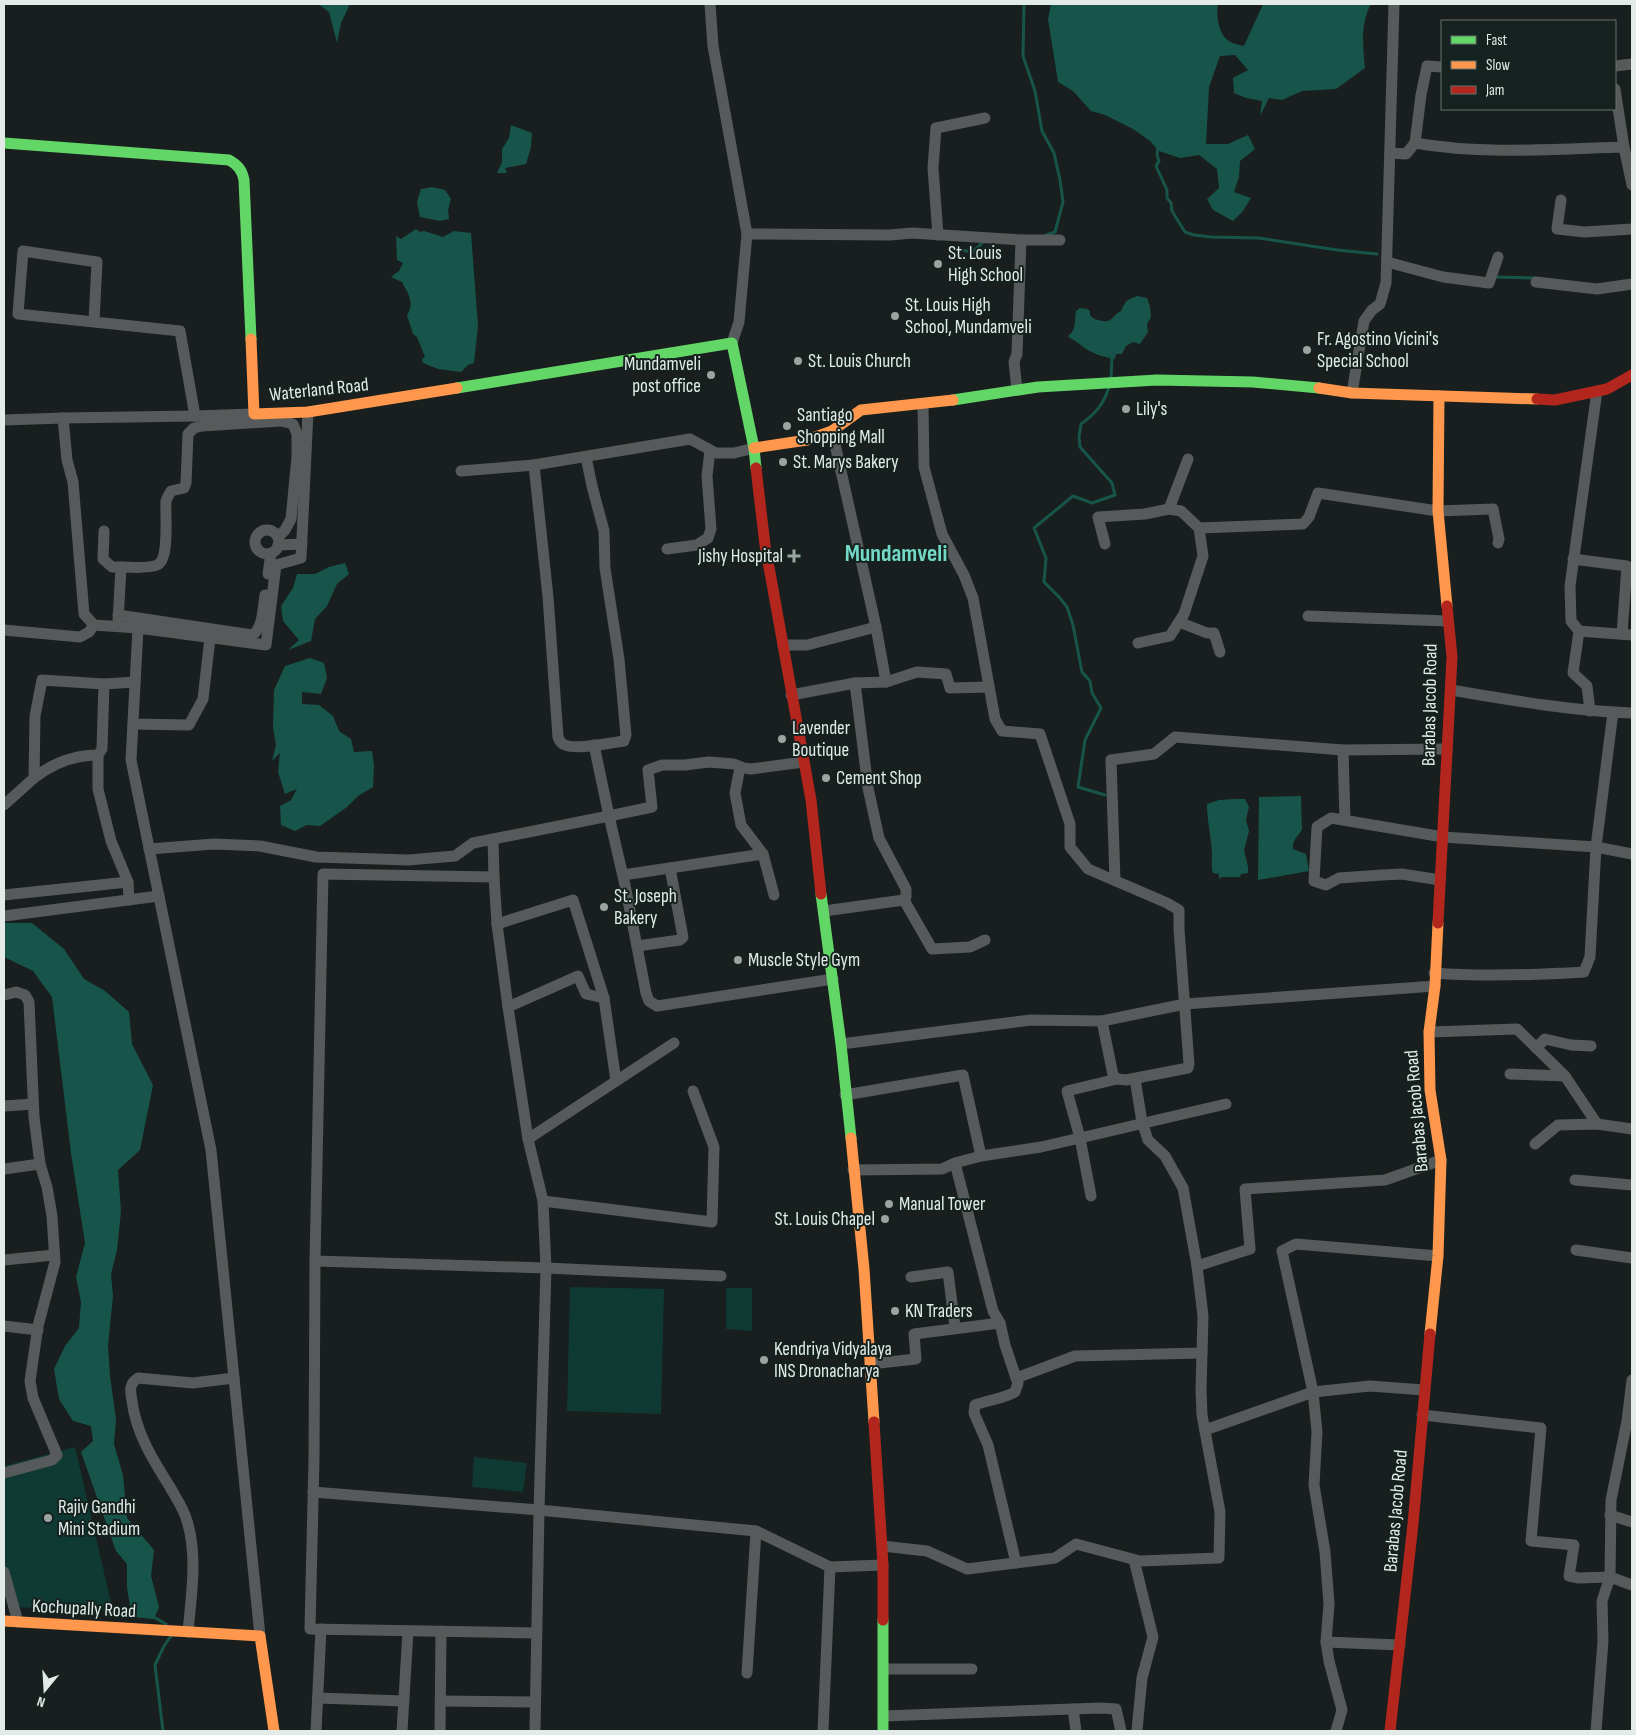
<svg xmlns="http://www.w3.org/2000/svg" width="1636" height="1735" viewBox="0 0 1636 1735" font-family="'Sofia Sans Condensed',sans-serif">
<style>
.green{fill:#0e3a33}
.water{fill:#17554b}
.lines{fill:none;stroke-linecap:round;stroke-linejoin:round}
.stream{stroke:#17554b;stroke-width:3}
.street{stroke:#575a5a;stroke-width:11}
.fast{stroke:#63d668;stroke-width:11}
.slow{stroke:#ff974d;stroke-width:11}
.jam{stroke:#b3261e;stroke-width:11}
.poi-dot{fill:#9ba4a1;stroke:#15221f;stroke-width:2}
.labels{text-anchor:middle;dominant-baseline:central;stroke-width:4;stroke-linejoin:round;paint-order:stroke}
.poi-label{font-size:19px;fill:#e2ebe8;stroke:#15221f;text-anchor:start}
.street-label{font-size:19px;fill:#e2ebe8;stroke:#15221f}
.district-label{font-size:24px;font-weight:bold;fill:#73d9c6;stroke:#15221f}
</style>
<rect width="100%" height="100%" fill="#181f1e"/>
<g class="green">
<path d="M 570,1287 L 664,1289 L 661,1414 L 567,1411 Z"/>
<path d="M 726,1288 L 752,1288 L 752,1331 L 726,1329 Z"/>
<path d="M 75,1447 L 113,1611 L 15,1607 L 4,1571 L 4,1466 Z"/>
<path d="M 474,1457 L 527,1463 L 523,1492 L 472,1487 Z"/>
</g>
<g class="water">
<path d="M 318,4 L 350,4 L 341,23 L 337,43 L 329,12 Z"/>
<path d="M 1051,4 L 1218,4 C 1216,15 1218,34 1229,41 C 1233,44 1240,45 1244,46 L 1263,4 L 1371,4 C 1360,24 1363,46 1365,68 L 1336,89 L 1302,91 L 1282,100 L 1269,98 L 1260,116 L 1262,101 L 1246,98 L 1234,93 L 1233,78 L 1248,70 L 1235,55 L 1220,56 L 1209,87 L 1206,144 L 1228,144 L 1248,135 L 1255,149 L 1240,161 L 1239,177 L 1234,192 L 1251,198 L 1243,211 L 1233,221 L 1213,210 L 1207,199 L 1219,188 L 1217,169 L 1199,155 L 1180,158 L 1159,151 L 1150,141 L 1133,129 L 1105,115 L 1091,111 L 1073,91 L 1058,82 L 1048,19 Z"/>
<path d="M 511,125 L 532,133 L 531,147 L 526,164 L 505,168 L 507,173 L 497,173 L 502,162 L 502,149 L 509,138 Z"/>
<path d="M 432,187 L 445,190 L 451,199 L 448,210 L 449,219 L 440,221 L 420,217 L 417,202 L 421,189 Z"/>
<path d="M 416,229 L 420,232 L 424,231 L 443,237 L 454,231 L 471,233 L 478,326 L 474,363 L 468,365 L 461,372 L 438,369 L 423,363 L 422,359 L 425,357 L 417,337 L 413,334 L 407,315 C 415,302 408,294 402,282 L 391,277 L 399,271 L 403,263 L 397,260 L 396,236 L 401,239 Z"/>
<path d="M 1137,296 L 1147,298 L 1150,307 L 1151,317 L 1147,324 L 1148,332 L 1140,344 L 1133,342 L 1126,346 L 1122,354 L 1116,354 L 1115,359 C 1104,357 1093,354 1083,347 C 1078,343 1076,341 1070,338 L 1068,336 C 1077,330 1074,320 1076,311 L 1080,308 L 1087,309 L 1090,311 L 1090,315 C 1094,320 1096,319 1102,321 C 1113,323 1112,315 1121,311 C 1128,298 1124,302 1137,296 Z"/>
<path d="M 345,563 L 349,574 L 337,584 L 327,606 L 315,619 L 311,641 L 288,650 L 299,640 L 283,621 L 281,606 L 293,588 L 297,574 L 315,574 L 329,567 Z"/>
<path d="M 310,658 L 324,663 L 327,678 L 321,694 L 302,692 L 302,704 L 319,705 L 333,716 L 339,731 L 351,739 L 354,752 L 372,751 L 374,765 L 373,787 L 358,796 L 347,807 L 320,826 L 307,825 L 295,831 L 281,825 L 280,806 L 291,800 L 297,789 L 285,794 L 278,772 L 280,753 L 272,761 L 276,745 L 273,728 L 274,690 L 285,666 Z"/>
<path d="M 1301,796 L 1302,830 C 1297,837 1292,841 1293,849 L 1306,854 L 1309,871 L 1258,880 L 1259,797 Z"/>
<path d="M 1235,799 L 1245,799 L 1249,807 L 1246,820 L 1249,831 L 1244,850 L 1248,867 L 1248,873 L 1241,874 L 1240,877 L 1222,877 L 1219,879 L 1219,874 L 1213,873 C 1211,866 1212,860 1212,853 C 1211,836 1207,820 1207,804 L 1219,800 Z"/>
<path d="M 4,923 L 32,923 L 64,949 L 84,979 L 105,991 L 129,1012 L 132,1044 L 153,1085 L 140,1150 L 118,1170 L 121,1211 L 117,1250 L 111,1274 L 113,1296 L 108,1345 L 110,1376 L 116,1419 L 114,1444 L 123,1475 L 127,1518 L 154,1550 L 151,1576 L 159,1607 L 154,1619 L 132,1617 L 127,1588 L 127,1564 L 116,1551 L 81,1452 L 93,1441 L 91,1426 L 73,1421 L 59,1399 L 54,1369 L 65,1346 L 79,1328 L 81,1302 L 76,1277 L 85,1243 L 71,1153 L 52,997 L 33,971 L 4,957 Z"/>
</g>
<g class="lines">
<g class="stream">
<path d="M 1024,4 L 1023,56 L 1035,91 L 1042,131 L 1054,153 L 1060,180 L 1063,202 L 1055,232 L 1046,235"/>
<path d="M 1158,147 L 1157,155 L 1159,161 L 1156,166 L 1167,190 L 1167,198 L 1171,203 L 1172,211 L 1185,232 L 1194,235 L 1211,237 L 1259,238 L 1337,250 L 1377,254"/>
<path d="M 954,249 L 973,252 L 984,241"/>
<path d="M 1494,277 L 1535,278"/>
<path d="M 1111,379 L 1112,358"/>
<path d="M 1105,795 L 1078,787 L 1085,740 L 1101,708 L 1092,693 L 1090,681 L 1082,672 L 1073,625 L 1067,607 L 1059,597 L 1044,582 L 1046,558 L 1034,528 L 1073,496 L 1092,503 L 1115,495 L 1112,483 L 1080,447 L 1079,437 L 1081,424 C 1095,414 1104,404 1109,387"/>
<path d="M 152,1616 L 166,1624"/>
<path d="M 163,1731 L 155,1665 L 164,1646 L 171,1636"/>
</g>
<g class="street">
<path d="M 710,4 L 713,46 L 747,234 L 739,322 L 732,343"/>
<path d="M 1615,66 L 1632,64"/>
<path d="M 1615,89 L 1624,147"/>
<path d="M 1415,143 L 1421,95 L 1427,66 L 1442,67"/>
<path d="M 1390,153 L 1406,154 L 1415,143 C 1482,155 1557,149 1624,147 L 1632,185"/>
<path d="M 1561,200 L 1557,229 L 1585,232 L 1632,229"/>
<path d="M 747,234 L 890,235 L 912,233 L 1021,240 L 1060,240"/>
<path d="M 938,235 L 933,168 L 936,128 L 985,118"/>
<path d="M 1387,262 L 1443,277 L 1489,283 L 1498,257"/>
<path d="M 1536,282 L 1597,289 L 1632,284"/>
<path d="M 94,322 L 97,262 L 23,251 L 18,314 L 180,331 L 195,416 L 254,414"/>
<path d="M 1017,390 L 1014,362 L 1017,354 L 1021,240"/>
<path d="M 1597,391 L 1570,586 L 1571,621 L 1579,631 L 1632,635"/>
<path d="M 1352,393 L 1364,321 L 1372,310 L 1380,304 L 1386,283 L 1394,4"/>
<path d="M 923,404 L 924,467 L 942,534 L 964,575 L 973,598 L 995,719 L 1002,731 L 1040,734 L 1070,824 L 1070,847 L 1088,869 L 1167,903 L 1179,910 L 1179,929 L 1189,1064 L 1188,1068 L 1126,1080 L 1117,1079 L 1113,1075 L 1102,1021"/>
<path d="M 63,418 L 67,460 L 73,482 L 84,614 L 94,625 L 138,628"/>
<path d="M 4,420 L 63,418 L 195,416"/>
<path d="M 586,457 L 592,486 L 604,531 L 605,568 L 619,659 L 626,735 L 624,741 C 610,743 577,750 565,745 C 561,744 559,740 558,737 L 548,597 L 534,465 L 690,439 L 716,453 L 734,453 L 754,448"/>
<path d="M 461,471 L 534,465"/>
<path d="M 1169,509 L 1188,459"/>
<path d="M 1199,528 L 1303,524 L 1309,517 L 1318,493 L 1438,511 L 1493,509 L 1499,539 L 1498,543"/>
<circle cx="267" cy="542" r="12"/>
<path d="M 104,531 L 103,559 L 112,567 L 121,567 L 118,622"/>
<path d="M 1105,544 L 1098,517 L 1145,514 L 1169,509 L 1181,511 L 1199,528 L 1203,556 L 1184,614 L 1170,636 L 1138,643"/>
<path d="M 278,545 L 302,544"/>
<path d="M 667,549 L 697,545 L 708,538 L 711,529 L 707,476 L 710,450"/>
<path d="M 1573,559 L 1627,566 L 1622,634"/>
<path d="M 121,567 C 132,567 147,569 157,565 C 170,560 165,515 166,501 C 167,498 169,494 171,491 L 184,488 L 186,483 L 188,434 L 194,428 L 202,426 L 281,421 L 293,424 L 297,434 L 297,457 L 291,519 L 285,530 L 278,537"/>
<path d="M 268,574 L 271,553"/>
<path d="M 118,615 L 252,635 C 263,629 263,607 265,595"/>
<path d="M 1308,616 L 1448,621"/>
<path d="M 1179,622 L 1207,633 L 1214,633 L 1220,652"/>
<path d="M 4,630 L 80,637 L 89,632 L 94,625"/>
<path d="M 1579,631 L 1573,673 L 1587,686 L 1590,711"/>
<path d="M 783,645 L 807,645 L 876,627 L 832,431"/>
<path d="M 886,682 L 917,672 L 946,674 L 950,688 L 989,687"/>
<path d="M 855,683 L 886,682 L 876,627"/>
<path d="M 104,684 L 42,680 L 35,716 L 34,778 C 53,763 75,755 98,755 L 102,749 L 104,684 L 135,682"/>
<path d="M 1451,690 C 1511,700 1571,711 1632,713"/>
<path d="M 791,695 L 855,683 L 868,788 L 879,838 L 906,889 L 906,897 L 904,900 L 824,911"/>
<path d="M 1613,712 L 1596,847 L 1632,854"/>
<path d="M 133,724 L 189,725 L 203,699 L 210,638"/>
<path d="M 594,745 L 609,816 L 652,807 L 648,770 L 662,765 L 685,765 L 709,762 L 734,764 L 744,768 L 751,769 L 804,762"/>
<path d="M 1343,750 L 1345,820"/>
<path d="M 98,755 L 98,789 L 111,841 L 128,882 L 129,900"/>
<path d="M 740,767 L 735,793 L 741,825 L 763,854 L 774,895"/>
<path d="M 4,805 L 34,778"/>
<path d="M 493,839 L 494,877"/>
<path d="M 149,849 L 214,844 L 260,846 L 316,857 L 408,860 L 455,856 L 473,843 L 609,816 L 625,885 L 646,993 L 649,1001 L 657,1006 L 833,979"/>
<path d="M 623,875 L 763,854"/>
<path d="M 1115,880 L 1111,760 L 1154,754 L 1175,737 L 1343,750 L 1447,749"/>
<path d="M 4,895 L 128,882"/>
<path d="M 904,900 L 932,949 L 970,947 L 985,940"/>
<path d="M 4,916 L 159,896"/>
<path d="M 497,924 L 573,900 L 604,998"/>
<path d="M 637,946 L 680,940 L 683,937 L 670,868"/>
<path d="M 1434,973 C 1485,977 1534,975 1584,972 L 1590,957 L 1596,847 L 1443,837 L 1331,818 L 1317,827 L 1314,881 L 1326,885 L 1339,878 L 1382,875 L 1402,874 L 1440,880"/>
<path d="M 4,995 L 16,992 L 25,995 L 29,1002 L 34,1117 L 40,1164 L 47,1187 L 52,1216 L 55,1262 L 38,1326 L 30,1381 L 33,1398 L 57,1455 L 52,1460 L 4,1473"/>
<path d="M 508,1007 L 578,976 L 586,994 L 604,998 L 616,1081"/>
<path d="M 1429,1032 L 1517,1029 L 1565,1076 L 1597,1124"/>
<path d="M 841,1044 L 1031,1020 L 1102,1021 L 1185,1004 L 1435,986"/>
<path d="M 1536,1048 L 1545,1039 L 1571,1045 L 1591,1046"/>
<path d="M 1510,1074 L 1565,1076"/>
<path d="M 1117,1079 L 1067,1091 L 1080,1138 L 1226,1104"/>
<path d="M 1135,1079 L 1142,1122 L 1148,1140 L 1165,1156 L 1183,1188 L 1197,1266"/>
<path d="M 845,1095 L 963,1075 L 981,1156 L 1041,1147 L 1080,1138 L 1091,1196"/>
<path d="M 4,1106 L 33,1104"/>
<path d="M 528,1139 L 674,1043"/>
<path d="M 1535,1144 L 1558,1125 L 1597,1124 L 1632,1129"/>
<path d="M 955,1163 L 981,1156"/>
<path d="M 4,1169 L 40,1164"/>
<path d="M 853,1170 L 942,1169 L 955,1163 L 993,1311 L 1000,1323 L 1005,1345 L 1016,1378 L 1075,1356 L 1202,1353"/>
<path d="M 1575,1180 L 1632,1185"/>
<path d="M 543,1201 L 712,1222 L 714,1147 L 693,1091"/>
<path d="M 1576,1250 L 1632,1258"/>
<path d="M 4,1260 L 54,1255"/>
<path d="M 315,1261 L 546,1268 L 721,1276"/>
<path d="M 911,1277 L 948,1272 L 955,1327"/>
<path d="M 4,1326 L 38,1330"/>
<path d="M 870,1364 L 916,1359 L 914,1334 L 1000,1323"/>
<path d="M 1422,1415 L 1541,1428 L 1531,1541 L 1574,1545 L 1569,1576 L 1579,1578 L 1610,1577 L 1632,1585"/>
<path d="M 1205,1430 L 1313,1392 L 1370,1386 L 1424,1390"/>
<path d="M 313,1492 L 539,1510 L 756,1531 L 830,1567 L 883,1565"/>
<path d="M 1610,1515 L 1632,1522"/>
<path d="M 882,1546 L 927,1551 L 967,1569 L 1055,1558 L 1076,1544 L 1140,1561 L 1219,1558 L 1220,1512 L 1202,1415 L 1201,1390 L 1203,1316 L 1197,1266 L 1250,1249 L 1245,1189 L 1385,1180 L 1441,1160"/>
<path d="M 1134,1560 L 1153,1637 L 1142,1678 L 1137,1730"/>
<path d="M 1016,1563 L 988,1445 L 974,1413 L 975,1405 C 988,1400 1003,1399 1015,1392 L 1018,1383 L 1016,1378"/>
<path d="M 4,1572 L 18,1622"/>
<path d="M 188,1632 C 191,1597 198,1556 187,1521 C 184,1509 176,1498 170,1487 C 153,1460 136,1433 132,1401 C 130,1390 129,1384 138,1378 L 193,1383 L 234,1378"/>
<path d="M 260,1636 L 211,1150 L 131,760 L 138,628 L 266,645 L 276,565 L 301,558 L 308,412"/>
<path d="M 1326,1642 L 1400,1645"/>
<path d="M 884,1669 L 972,1669"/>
<path d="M 747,1673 L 756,1531"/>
<path d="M 318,1698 L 404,1701"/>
<path d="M 441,1701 L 535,1702"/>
<path d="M 1073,1709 L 1076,1731"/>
<path d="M 883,1716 L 1101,1708 L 1116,1709 L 1121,1731"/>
<path d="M 316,1731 L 321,1629"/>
<path d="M 402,1731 L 408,1631"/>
<path d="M 440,1731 L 441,1631"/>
<path d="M 535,1731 L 539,1510 L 546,1268 L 543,1201 L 528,1139 L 508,1007 L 497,924 L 494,877 L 323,874 L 315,1261 L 314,1459 L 310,1629 L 536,1633"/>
<path d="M 823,1731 L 830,1567"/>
<path d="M 1336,1731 L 1342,1710 L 1329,1661 L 1326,1642 L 1329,1604 L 1325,1552 L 1314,1485 L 1317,1432 L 1313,1392 L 1282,1251 L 1296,1244 L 1438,1256"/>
<path d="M 1596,1731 L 1603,1641 L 1602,1601 L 1610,1577 L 1611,1500 L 1627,1421 L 1632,1380"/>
</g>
<g class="fast">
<path d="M 4,143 L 229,160 C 238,165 242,170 244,180 L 251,339"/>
<path d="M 457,388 L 732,343 L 754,448 L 756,468"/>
<path d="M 953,400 L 1038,387 L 1157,380 L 1253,382 L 1319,388"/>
<path d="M 821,894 L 841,1044 L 851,1138"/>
<path d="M 883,1620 L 883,1731"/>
</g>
<g class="slow">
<path d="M 251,339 L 254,414 L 308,412 L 457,388"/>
<path d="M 1319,388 L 1352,393 L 1537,399"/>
<path d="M 1439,396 L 1438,511 L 1447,606"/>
<path d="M 754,448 L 807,440 L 832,431 L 861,410 L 953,400"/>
<path d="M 851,1138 L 864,1269 L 874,1422"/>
<path d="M 1430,1334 L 1438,1256 L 1441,1160 L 1430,1090 L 1429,1032 L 1435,986 L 1438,923"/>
<path d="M 4,1621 L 260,1636 L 274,1731"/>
</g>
<g class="jam">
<path d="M 1537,399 L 1555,400 L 1607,389 L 1632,375"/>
<path d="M 756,468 L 765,545 L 811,800 L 821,894"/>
<path d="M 1438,923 L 1452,657 L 1447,606"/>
<path d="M 874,1422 L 883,1565 L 883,1620"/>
<path d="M 1390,1731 L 1413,1524 L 1430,1334"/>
</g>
</g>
<g class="poi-dot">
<circle cx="938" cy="264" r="5"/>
<circle cx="895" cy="316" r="5"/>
<circle cx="1307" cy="350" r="5"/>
<circle cx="798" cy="361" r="5"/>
<circle cx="711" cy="375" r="5"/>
<circle cx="1126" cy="409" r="5"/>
<circle cx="787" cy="426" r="5"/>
<circle cx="783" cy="462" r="5"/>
<path d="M791.5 548.5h5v5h5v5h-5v5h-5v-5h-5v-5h5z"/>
<circle cx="782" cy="739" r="5"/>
<circle cx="826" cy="778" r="5"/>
<circle cx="604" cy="907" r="5"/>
<circle cx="738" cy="960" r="5"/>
<circle cx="889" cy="1204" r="5"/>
<circle cx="885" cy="1219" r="5"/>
<circle cx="895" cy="1311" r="5"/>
<circle cx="764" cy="1360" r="5"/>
<circle cx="48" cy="1518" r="5"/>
</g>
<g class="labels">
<g class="poi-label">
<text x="948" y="253">St. Louis<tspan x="948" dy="22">High School</tspan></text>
<text x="905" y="305">St. Louis High<tspan x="905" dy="22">School, Mundamveli</tspan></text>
<text x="1317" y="339">Fr. Agostino Vicini's<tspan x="1317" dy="22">Special School</tspan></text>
<text x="808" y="361">St. Louis Church</text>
<text x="701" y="364" text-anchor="end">Mundamveli<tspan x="701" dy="22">post office</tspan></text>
<text x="1136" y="409">Lily's</text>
<text x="797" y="415">Santiago<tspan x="797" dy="22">Shopping Mall</tspan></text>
<text x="793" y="462">St. Marys Bakery</text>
<text x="783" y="556" text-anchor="end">Jishy Hospital</text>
<text x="792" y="728">Lavender<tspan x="792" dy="22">Boutique</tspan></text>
<text x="836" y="778">Cement Shop</text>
<text x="614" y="896">St. Joseph<tspan x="614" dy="22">Bakery</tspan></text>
<text x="748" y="960">Muscle Style Gym</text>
<text x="899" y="1204">Manual Tower</text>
<text x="875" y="1219" text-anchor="end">St. Louis Chapel</text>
<text x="905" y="1311">KN Traders</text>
<text x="774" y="1349">Kendriya Vidyalaya<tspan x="774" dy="22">INS Dronacharya</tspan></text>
<text x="58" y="1507">Rajiv Gandhi<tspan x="58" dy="22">Mini Stadium</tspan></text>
</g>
<g class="street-label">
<text transform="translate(319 390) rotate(-6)">Waterland Road</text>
<text transform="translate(1430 705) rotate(-89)">Barabas Jacob Road</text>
<text transform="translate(1417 1111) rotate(-95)">Barabas Jacob Road</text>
<text transform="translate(1396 1511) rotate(-85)">Barabas Jacob Road</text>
<text transform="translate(84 1609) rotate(3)">Kochupally Road</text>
</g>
<g class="district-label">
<text x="896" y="553">Mundamveli</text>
</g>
</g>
<rect width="1636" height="1735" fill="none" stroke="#e2ebe8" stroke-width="10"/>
<rect x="1441" y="20" width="175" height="90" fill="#15221f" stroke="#67726f"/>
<rect x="1451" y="36" width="25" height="8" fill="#63d668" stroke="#67726f"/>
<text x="1486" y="45" font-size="15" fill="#e2ebe8">Fast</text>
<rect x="1451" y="61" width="25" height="8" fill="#ff974d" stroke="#67726f"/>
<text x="1486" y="70" font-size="15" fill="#e2ebe8">Slow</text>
<rect x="1451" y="86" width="25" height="8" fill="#b3261e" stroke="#67726f"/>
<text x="1486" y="95" font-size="15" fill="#e2ebe8">Jam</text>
<g transform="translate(45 1690) rotate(198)" stroke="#15221f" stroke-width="4" paint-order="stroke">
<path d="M0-4L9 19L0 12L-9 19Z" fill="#e2ebe8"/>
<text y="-8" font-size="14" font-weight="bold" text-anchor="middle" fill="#e2ebe8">N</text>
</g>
</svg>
